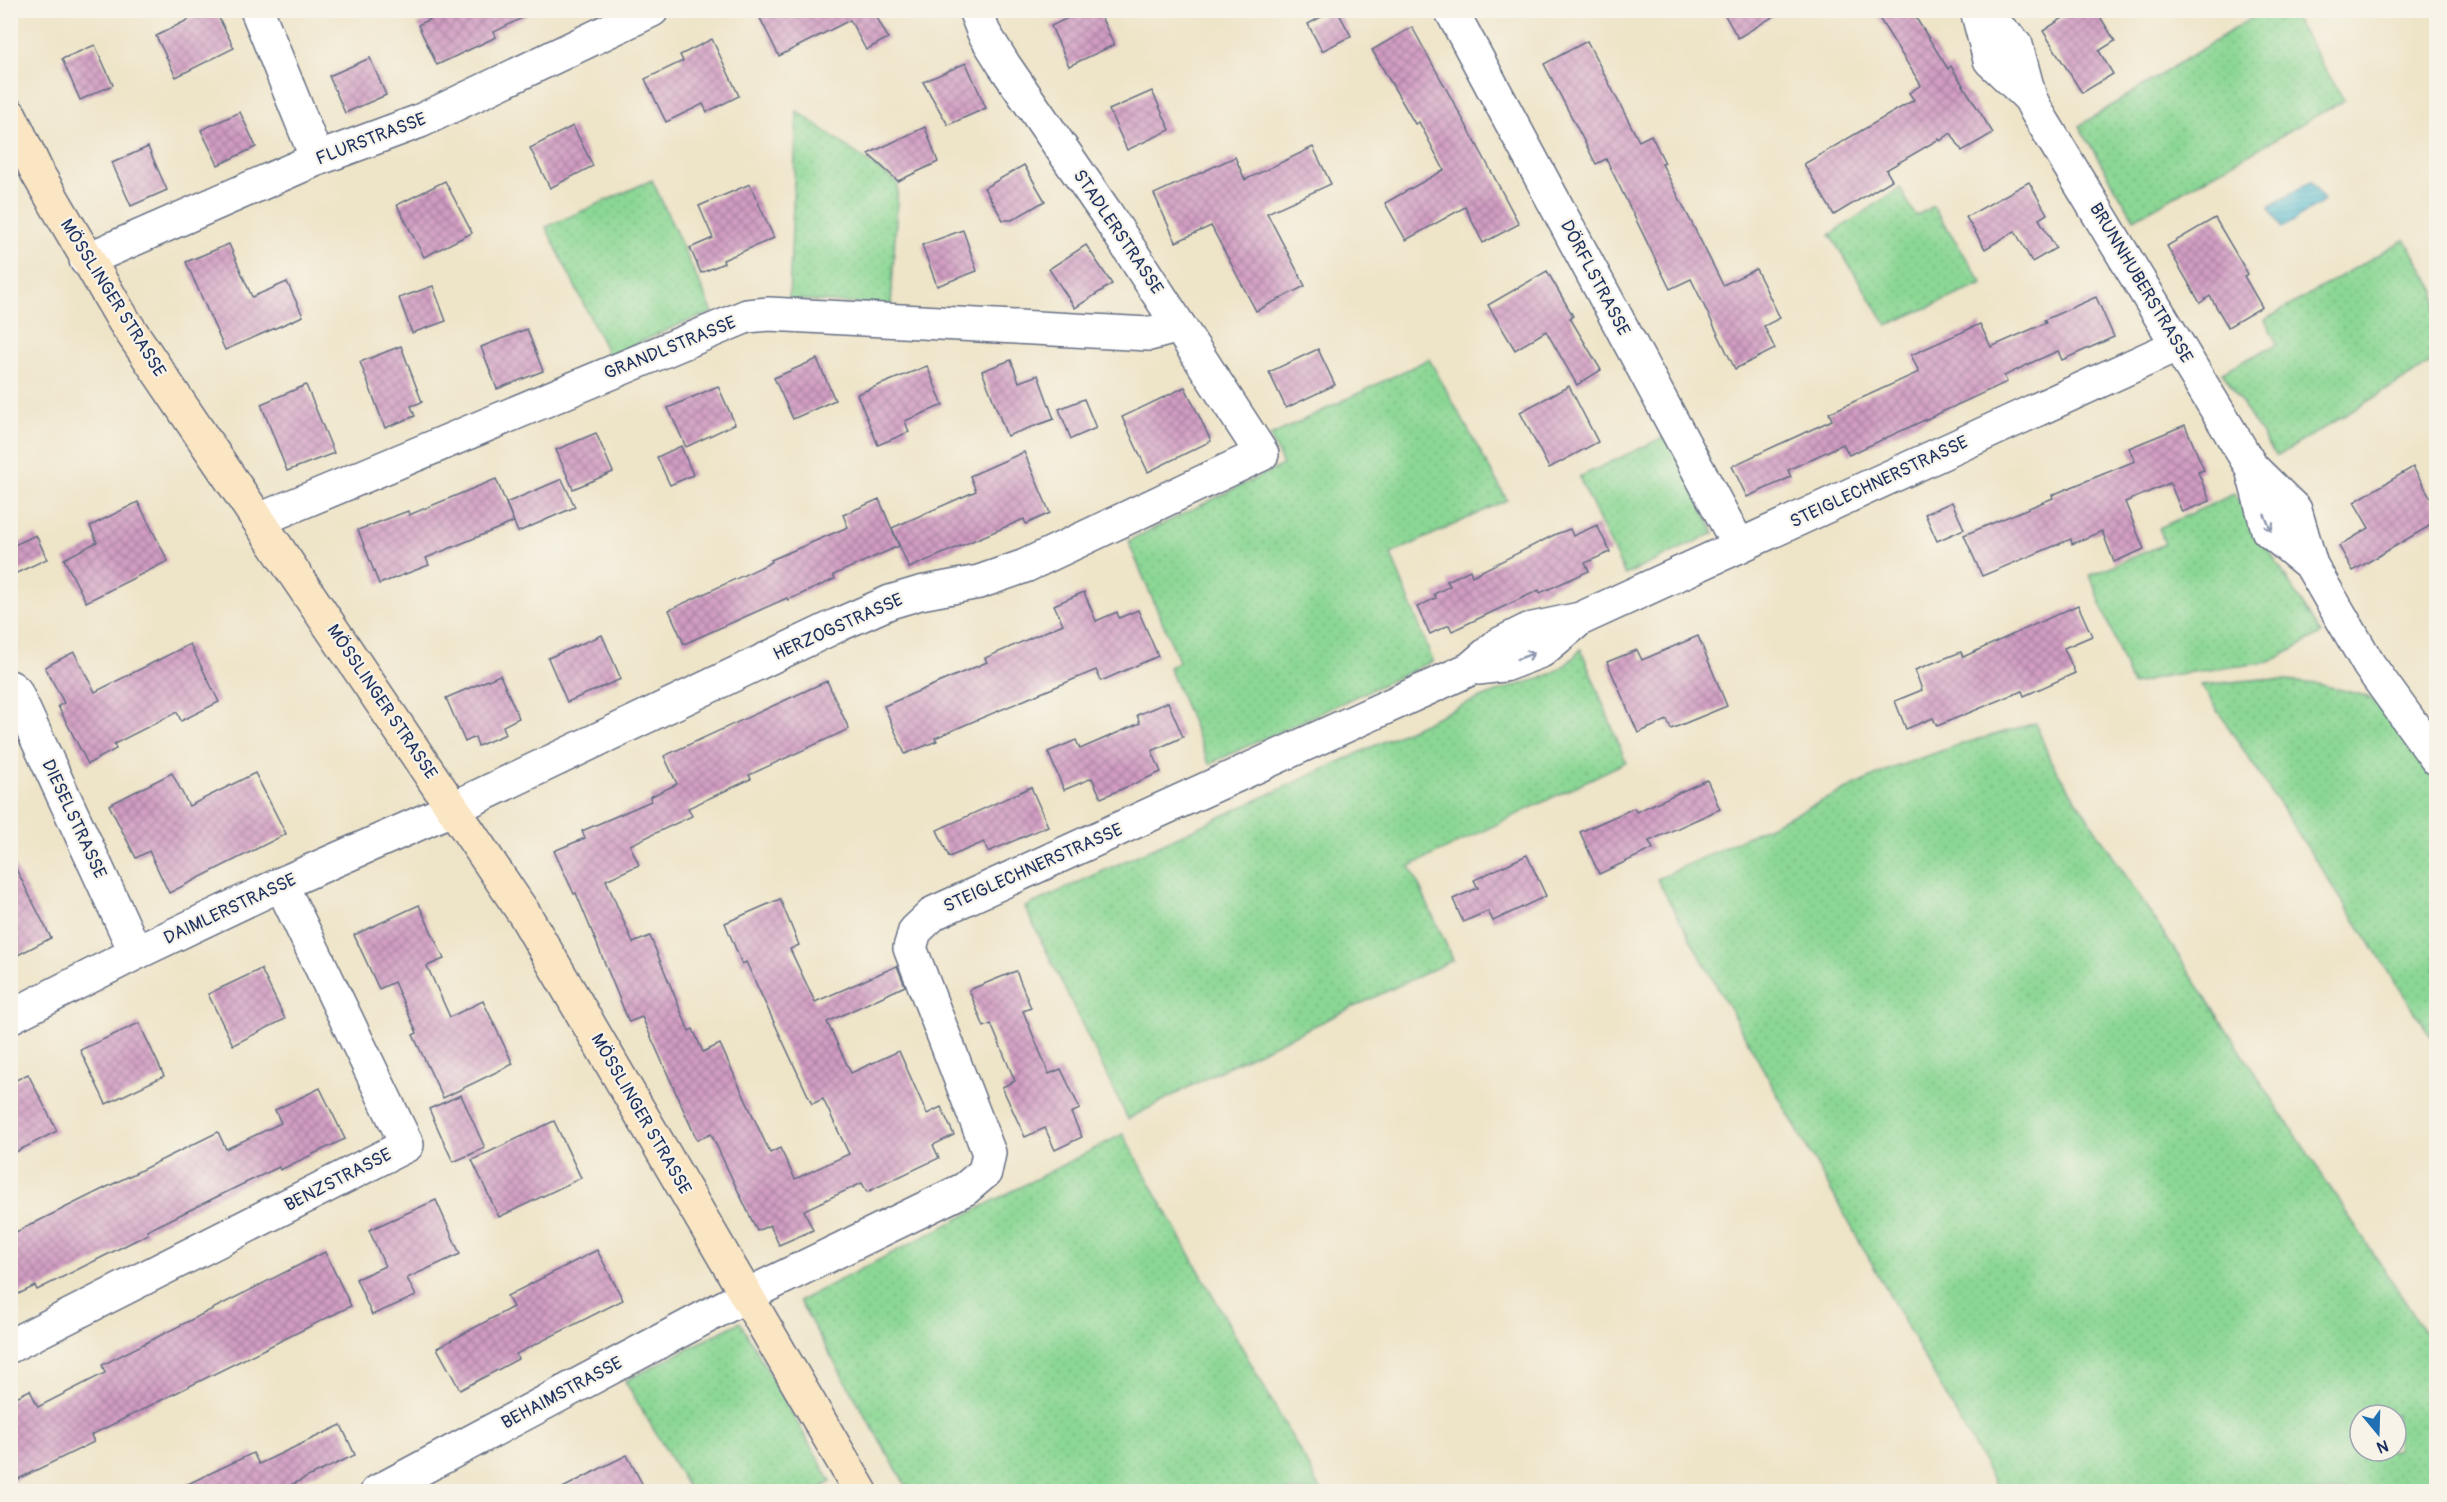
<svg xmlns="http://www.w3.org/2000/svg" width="2447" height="1502" viewBox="0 0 2447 1502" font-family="Pangolin,sans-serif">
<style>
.grass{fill:url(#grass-dots);stroke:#538379;stroke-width:1.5;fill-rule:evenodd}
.water{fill:url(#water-rules);stroke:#387698;stroke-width:1.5}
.building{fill:url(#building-cross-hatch)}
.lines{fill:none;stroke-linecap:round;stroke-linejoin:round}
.street-casing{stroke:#656e83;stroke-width:36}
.secondary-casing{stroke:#656e83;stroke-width:36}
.street{stroke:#fff;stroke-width:33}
.secondary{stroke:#fbe6c4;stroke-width:33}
.oneway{stroke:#8d97ae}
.labels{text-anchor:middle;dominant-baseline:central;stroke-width:4.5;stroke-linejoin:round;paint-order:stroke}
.street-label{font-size:18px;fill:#1b2f5e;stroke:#f7f3e8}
</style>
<defs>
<pattern id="grass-dots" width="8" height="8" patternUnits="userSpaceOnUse" patternTransform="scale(1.5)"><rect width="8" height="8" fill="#8bd794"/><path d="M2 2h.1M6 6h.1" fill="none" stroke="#77b982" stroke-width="1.8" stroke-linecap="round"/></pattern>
<pattern id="water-rules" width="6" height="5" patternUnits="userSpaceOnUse" patternTransform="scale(1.5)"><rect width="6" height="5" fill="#55bed2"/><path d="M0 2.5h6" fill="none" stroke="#469bae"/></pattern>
<pattern id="building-cross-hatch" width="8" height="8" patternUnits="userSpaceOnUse" patternTransform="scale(1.5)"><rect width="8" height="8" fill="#d19cc2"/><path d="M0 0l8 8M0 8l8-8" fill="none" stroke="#a980a1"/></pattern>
</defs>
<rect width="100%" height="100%" fill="#f7f3e8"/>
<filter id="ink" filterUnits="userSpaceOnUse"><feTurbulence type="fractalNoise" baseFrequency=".0167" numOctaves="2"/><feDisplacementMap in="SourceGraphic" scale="12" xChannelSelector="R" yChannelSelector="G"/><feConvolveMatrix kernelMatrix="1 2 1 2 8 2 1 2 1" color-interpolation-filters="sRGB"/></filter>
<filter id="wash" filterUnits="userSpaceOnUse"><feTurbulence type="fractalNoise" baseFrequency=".008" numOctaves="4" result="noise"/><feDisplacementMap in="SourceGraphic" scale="24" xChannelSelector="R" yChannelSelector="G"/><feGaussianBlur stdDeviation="1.35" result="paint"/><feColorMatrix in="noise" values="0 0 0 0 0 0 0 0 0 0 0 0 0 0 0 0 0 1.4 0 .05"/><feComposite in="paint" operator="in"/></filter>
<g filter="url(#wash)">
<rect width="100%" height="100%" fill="#eee4c8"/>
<g class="grass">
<path d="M 2264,10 L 2290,11 L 2344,100 L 2134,219 L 2079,126 Z"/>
<path d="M 797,111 L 898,183 L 891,306 L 789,299 Z"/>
<path d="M 652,180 L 713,313 L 683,323 L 609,356 L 546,227 Z"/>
<path d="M 1900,188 L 1916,216 L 1933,206 L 1983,284 L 1887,325 L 1830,235 Z"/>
<path d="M 2405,239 L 2436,291 L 2436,360 L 2276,457 L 2222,372 L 2277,344 L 2265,320 Z"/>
<path d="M 1429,359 L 1507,500 L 1391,554 L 1433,661 L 1209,764 L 1169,667 L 1179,661 L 1128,541 L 1283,465 L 1270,436 Z"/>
<path d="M 1668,435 L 1714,533 L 1625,575 L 1579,477 Z"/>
<path d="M 2234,494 L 2321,634 L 2270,662 L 2169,675 L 2132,685 L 2090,575 L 2165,544 L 2159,528 Z"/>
<path d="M 1581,649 L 1626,762 L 1410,866 L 1453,960 L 1227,1067 L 1128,1119 L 1025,907 L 1467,703 C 1478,700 1488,695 1499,691 C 1534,678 1555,681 1581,649 Z"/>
<path d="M 2262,679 L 2318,684 L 2366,696 L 2391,713 L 2409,734 L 2436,774 L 2436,1044 L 2201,685 Z"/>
<path d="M 2036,723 L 2050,760 L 2436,1349 L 2436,1491 L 1999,1491 L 1657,879 L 1890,769 L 1955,746 ZM 2360,1415 L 2396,1415 L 2396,1451 L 2360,1451 Z"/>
<path d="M 1123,1134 L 1322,1491 L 909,1491 L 799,1301 Z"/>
<path d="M 740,1322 L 831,1482 L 815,1491 L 690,1491 L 625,1381 Z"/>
</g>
<path class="water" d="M 2311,181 L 2324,201 L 2282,228 L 2269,207 Z"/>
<g id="blocks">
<g class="building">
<path d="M 207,10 L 215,10 L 234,48 L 176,77 L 156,36 Z"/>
<path d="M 447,10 L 538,10 L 494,32 L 496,37 L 437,65 L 418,25 Z"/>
<path d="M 756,10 L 873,10 L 888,38 L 866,50 L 850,20 L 779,56 Z"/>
<path d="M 1084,10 L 1098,10 L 1114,45 L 1069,66 L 1051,26 Z"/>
<path d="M 1334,10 L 1337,10 L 1351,36 L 1322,51 L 1308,24 Z"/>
<path d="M 1722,10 L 1784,10 L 1738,38 Z"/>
<path d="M 1874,10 L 1911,10 L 1948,69 L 1951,66 L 1993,133 L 1962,151 L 1951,133 L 1940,141 L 1939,139 L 1886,170 L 1892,180 L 1834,215 L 1804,164 L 1914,100 L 1909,93 L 1921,85 Z"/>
<path d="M 2075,10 L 2096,10 L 2115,41 L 2099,51 L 2113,74 L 2082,93 L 2043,31 Z"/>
<path d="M 1412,27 L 1482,154 L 1519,224 L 1483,243 L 1465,207 L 1406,240 L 1385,203 L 1444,170 L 1419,122 L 1415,124 L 1372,50 Z"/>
<path d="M 712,39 L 739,96 L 707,112 L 703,104 L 666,122 L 645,79 L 683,61 L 680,55 Z"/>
<path d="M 1587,41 L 1639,141 L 1651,135 L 1665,163 L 1662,164 L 1723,285 L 1756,269 L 1780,318 L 1764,326 L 1775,349 L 1735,369 L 1691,279 L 1670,289 L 1606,159 L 1596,164 L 1544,64 Z"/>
<path d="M 95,45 L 113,85 L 80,100 L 62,59 Z"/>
<path d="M 370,58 L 386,95 L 345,113 L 329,76 Z"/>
<path d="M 966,63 L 986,108 L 948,125 L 923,82 Z"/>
<path d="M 1152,91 L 1170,130 L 1127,150 L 1109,110 Z"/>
<path d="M 240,112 L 256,147 L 218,165 L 201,130 Z"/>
<path d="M 573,126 L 593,166 L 550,188 L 530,148 Z"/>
<path d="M 925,127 L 938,162 L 898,181 L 868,154 Z"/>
<path d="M 148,147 L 167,190 L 131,206 L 112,163 Z"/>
<path d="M 1313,147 L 1331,184 L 1267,213 L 1305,286 L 1256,311 L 1211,226 L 1176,242 L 1154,194 L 1235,157 L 1245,180 Z"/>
<path d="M 1024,165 L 1045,201 L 1012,220 L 1003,220 L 984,188 Z"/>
<path d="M 445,181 L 472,233 L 424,257 L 397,205 Z"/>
<path d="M 2029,182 L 2047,214 L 2039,219 L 2056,248 L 2032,262 L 2015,231 L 1985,249 L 1966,217 Z"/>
<path d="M 750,184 L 774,238 L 723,260 L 724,263 L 701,273 L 690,248 L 713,238 L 699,206 Z"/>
<path d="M 2215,218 L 2248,274 L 2244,276 L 2262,307 L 2228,327 L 2210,296 L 2200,303 L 2167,246 Z"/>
<path d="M 963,230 L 977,271 L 937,286 L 922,245 Z"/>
<path d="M 229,244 L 252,297 L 287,282 L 303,316 L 225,350 L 186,262 Z"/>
<path d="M 1086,245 L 1112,284 L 1075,308 L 1049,269 Z"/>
<path d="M 1547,271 L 1573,316 L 1570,318 L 1601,370 L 1577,385 L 1546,331 L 1515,350 L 1488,305 Z"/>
<path d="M 433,286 L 446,321 L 412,333 L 399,298 Z"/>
<path d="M 2096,297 L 2114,337 L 2062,360 L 2058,351 L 2033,362 L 2004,376 L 2007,382 L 1849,455 L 1843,444 L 1788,470 L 1791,477 L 1747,497 L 1732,466 L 1832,420 L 1829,413 L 1919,372 L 1911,355 L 1980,324 L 1991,347 L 2046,323 L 2044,320 Z"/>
<path d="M 527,329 L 543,371 L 497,389 L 481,347 Z"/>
<path d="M 401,346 L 422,402 L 411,406 L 415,416 L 385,428 L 360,362 Z"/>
<path d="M 1318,349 L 1335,385 L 1286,408 L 1269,372 Z"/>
<path d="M 817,359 L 835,400 L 793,419 L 774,378 Z"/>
<path d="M 1011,360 L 1019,382 L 1038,375 L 1054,419 L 1007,436 L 982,371 Z"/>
<path d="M 927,366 L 943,405 L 905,421 L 909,432 L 878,445 L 857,394 Z"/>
<path d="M 306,385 L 334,453 L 287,471 L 261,404 Z"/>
<path d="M 718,386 L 735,424 L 686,447 L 668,408 Z"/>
<path d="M 1569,386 L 1598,442 L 1549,468 L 1520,412 Z"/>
<path d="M 1185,387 L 1211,441 L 1148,472 L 1122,417 Z"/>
<path d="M 1084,399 L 1096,428 L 1071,439 L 1059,409 Z"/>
<path d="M 2185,425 L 2204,470 L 2198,472 L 2210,501 L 2182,512 L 2170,483 L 2125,502 L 2144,549 L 2114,562 L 2102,531 L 2072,544 L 2071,539 L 1982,576 L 1964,535 L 2053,498 L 2052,495 L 2135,461 L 2129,448 Z"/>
<path d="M 596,433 L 613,472 L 573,489 L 556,450 Z"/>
<path d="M 681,446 L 693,475 L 670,485 L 657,457 Z"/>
<path d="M 1024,452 L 1050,513 L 1026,524 L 1024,519 L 909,568 L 892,528 L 976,491 L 970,476 Z"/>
<path d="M 2413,467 L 2436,507 L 2436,522 L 2353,571 L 2339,546 L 2369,528 L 2354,502 Z"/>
<path d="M 496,479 L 514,522 L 426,558 L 429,565 L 379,584 L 358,530 L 408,511 L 409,515 Z"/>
<path d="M 562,479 L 575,507 L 518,532 L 506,503 Z"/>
<path d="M 879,499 L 899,546 L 833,575 L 835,579 L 788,600 L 787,598 L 684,644 L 669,610 L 772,562 L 771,560 L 848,527 L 843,515 Z"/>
<path d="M 138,502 L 168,561 L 86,602 L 64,559 L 97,542 L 90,526 Z"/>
<path d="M 1952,502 L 1964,529 L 1937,541 L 1925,514 Z"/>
<path d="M 1597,525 L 1610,552 L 1585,563 L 1589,571 L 1540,593 L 1539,590 L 1452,631 L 1449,625 L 1430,634 L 1417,607 L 1436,598 L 1434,594 L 1450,586 L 1447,581 L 1470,570 L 1472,576 L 1556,534 L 1570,529 L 1573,536 Z"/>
<path d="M 36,535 L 47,559 L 10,576 L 10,547 Z"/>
<path d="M 1084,592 L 1096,621 L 1117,612 L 1119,618 L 1138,610 L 1158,656 L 1101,681 L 1096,670 L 967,724 L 935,738 L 937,741 L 905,754 L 884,706 L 987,662 L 985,658 L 1063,624 L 1054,605 Z"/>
<path d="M 2078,605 L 2092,636 L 2064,648 L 2075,673 L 2024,696 L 2022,691 L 1937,726 L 1933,718 L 1906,729 L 1895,701 L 1922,690 L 1915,670 L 1961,652 L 1963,657 Z"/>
<path d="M 602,635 L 621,679 L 567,702 L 548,658 Z"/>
<path d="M 1698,636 L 1727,706 L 1671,729 L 1667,720 L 1638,733 L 1607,662 L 1637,650 L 1642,660 Z"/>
<path d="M 190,644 L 219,702 L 181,721 L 177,712 L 114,744 L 116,749 L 88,764 L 58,706 L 64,703 L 45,667 L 74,652 L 95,692 Z"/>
<path d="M 500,675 L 519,718 L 503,726 L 506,734 L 478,746 L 475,737 L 465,742 L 446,698 Z"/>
<path d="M 827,681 L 849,729 L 749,775 L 751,779 L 688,808 L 692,816 L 630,845 L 639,865 L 606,880 L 633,943 L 650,936 L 689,1031 L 693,1029 L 703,1052 L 720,1044 L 770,1153 L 780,1148 L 795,1179 L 849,1154 L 823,1099 L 812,1104 L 746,962 L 742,964 L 725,923 L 780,899 L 799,945 L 790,949 L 815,1002 L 897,966 L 905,986 L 827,1022 L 851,1073 L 899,1051 L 927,1114 L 941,1107 L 954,1135 L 933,1145 L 939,1158 L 867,1192 L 862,1183 L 804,1210 L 813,1230 L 779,1245 L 770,1225 L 757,1231 L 711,1134 L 697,1140 L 642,1017 L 629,1022 L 576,893 L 574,894 L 554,851 L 585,838 L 582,831 L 651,801 L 650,797 L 677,784 L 664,756 Z"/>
<path d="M 1168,702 L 1183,737 L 1152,751 L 1161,772 L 1101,798 L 1092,778 L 1064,790 L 1048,752 L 1076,740 L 1080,749 L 1140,723 L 1137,715 Z"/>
<path d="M 172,773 L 189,806 L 255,773 L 286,834 L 169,893 L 149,851 L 136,858 L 109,805 Z"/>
<path d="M 1707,780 L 1720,809 L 1649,841 L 1653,849 L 1599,874 L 1580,832 L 1634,808 L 1636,812 Z"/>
<path d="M 1031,787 L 1048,826 L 988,852 L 984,842 L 949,857 L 937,830 Z"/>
<path d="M 1527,855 L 1546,896 L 1493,921 L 1488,911 L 1463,922 L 1453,899 L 1478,888 L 1474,880 Z"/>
<path d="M 10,857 L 51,938 L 10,959 Z"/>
<path d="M 419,905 L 444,959 L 427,966 L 450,1017 L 483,1001 L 513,1064 L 443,1098 L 413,1035 L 417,1033 L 394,982 L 379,989 L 354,935 Z"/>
<path d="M 261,969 L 285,1019 L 233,1045 L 208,994 Z"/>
<path d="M 1016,971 L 1031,1008 L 1023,1011 L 1049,1074 L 1061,1069 L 1080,1109 L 1071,1113 L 1082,1137 L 1055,1150 L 1045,1128 L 1025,1137 L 1002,1087 L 1015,1081 L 991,1024 L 984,1027 L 969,990 Z"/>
<path d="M 139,1023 L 164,1076 L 106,1104 L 80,1050 Z"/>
<path d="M 28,1074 L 57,1131 L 10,1155 L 10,1083 Z"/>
<path d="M 320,1088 L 345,1139 L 280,1170 L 279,1167 L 243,1184 L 147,1231 L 148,1234 L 37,1290 L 35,1286 L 10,1298 L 10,1235 L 218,1132 L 226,1149 L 281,1123 L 275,1110 Z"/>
<path d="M 461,1095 L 485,1148 L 453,1162 L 429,1109 Z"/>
<path d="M 554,1121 L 581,1178 L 499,1217 L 472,1160 Z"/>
<path d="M 436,1200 L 460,1254 L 407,1278 L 416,1296 L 372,1315 L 356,1279 L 385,1266 L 369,1230 Z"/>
<path d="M 597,1250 L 623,1300 L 516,1354 L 518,1359 L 460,1390 L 437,1348 L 513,1307 L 507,1296 Z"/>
<path d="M 325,1252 L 351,1306 L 91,1435 L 94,1442 L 10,1483 L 10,1400 L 30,1390 L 38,1407 L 105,1373 L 102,1365 Z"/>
<path d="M 341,1425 L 355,1455 L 278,1491 L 173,1491 L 253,1453 L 259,1464 Z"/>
<path d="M 627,1455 L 646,1491 L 557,1491 L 605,1466 Z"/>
</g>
</g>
</g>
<g filter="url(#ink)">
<use href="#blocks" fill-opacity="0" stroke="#656e83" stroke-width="1.5"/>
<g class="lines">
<g class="street-casing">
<g id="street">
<path d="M 257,10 L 317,159"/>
<path d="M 1451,10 L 1739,546"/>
<path d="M 1977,10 L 1990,60 L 2030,98"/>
<path d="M 1979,10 L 2016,45 L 2030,98 L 2037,112 L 2252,468 L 2295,510 L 2311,565 L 2369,665 L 2436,758"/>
<path d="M 86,260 L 317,159 L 420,121 L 652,10"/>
<path d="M 2252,469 L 2268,530 L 2311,565"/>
<path d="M 259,520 L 747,316 L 769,314 L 1149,334 L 1179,326"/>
<path d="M 1480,668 L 1504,665 L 1541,651 L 1575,623"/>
<path d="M 10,687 L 15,691 L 136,953"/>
<path d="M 10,1017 L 136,953 L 281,884 L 454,808 L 838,625 L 890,602 L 920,593 L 979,582 L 1025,566 L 1262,454 L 1106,213 L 1004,65 L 984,33 L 975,10"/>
<path d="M 10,1346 L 407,1145 L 281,884"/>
<path d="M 377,1492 L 747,1295 L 965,1189 L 985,1172 L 989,1153 L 910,948 L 915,931 L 934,913 L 1470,669 L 1498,645 L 1528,630 L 1580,619 L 2178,345"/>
</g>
</g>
<g class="secondary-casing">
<path id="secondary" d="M 10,115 L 38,174 L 124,321 L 525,915 L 861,1492"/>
</g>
<use href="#street" class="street"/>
<use href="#secondary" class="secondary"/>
</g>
<defs><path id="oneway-shaft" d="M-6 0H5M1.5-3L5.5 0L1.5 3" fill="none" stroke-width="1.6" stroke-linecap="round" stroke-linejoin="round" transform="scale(1.5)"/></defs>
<g class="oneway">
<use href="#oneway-shaft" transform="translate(2268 523) rotate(67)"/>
<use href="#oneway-shaft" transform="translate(1526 656) rotate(-21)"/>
</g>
</g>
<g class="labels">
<g class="street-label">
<text transform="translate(371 139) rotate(-21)">FLURSTRASSE</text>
<text transform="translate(1118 232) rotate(56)">STADLERSTRASSE</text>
<text transform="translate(1595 278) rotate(62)">DÖRFLSTRASSE</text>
<text transform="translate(2141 283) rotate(59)">BRUNNHUBERSTRASSE</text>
<text transform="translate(113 298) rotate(58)">MÖSSLINGER STRASSE</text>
<text transform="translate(670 348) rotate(-22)">GRANDLSTRASSE</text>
<text transform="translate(1879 482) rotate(-25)">STEIGLECHNERSTRASSE</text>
<text transform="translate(838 627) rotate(-24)">HERZOGSTRASSE</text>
<text transform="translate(382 702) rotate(56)">MÖSSLINGER STRASSE</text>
<text transform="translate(74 819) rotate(65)">DIESELSTRASSE</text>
<text transform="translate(1033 868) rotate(-24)">STEIGLECHNERSTRASSE</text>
<text transform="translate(230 909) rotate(-25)">DAIMLERSTRASSE</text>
<text transform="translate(641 1114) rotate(60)">MÖSSLINGER STRASSE</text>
<text transform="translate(338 1180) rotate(-27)">BENZSTRASSE</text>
<text transform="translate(562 1393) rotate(-28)">BEHAIMSTRASSE</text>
</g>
</g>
<rect width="2447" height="1502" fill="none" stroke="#f7f3e8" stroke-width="36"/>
<g transform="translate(2378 1433) rotate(161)"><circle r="28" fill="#f7f3e8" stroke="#9fa5b1" stroke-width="1.5"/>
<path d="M0-4.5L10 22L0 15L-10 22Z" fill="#1f6fb2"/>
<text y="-9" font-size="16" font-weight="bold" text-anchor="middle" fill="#1b2f5e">N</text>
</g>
</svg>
